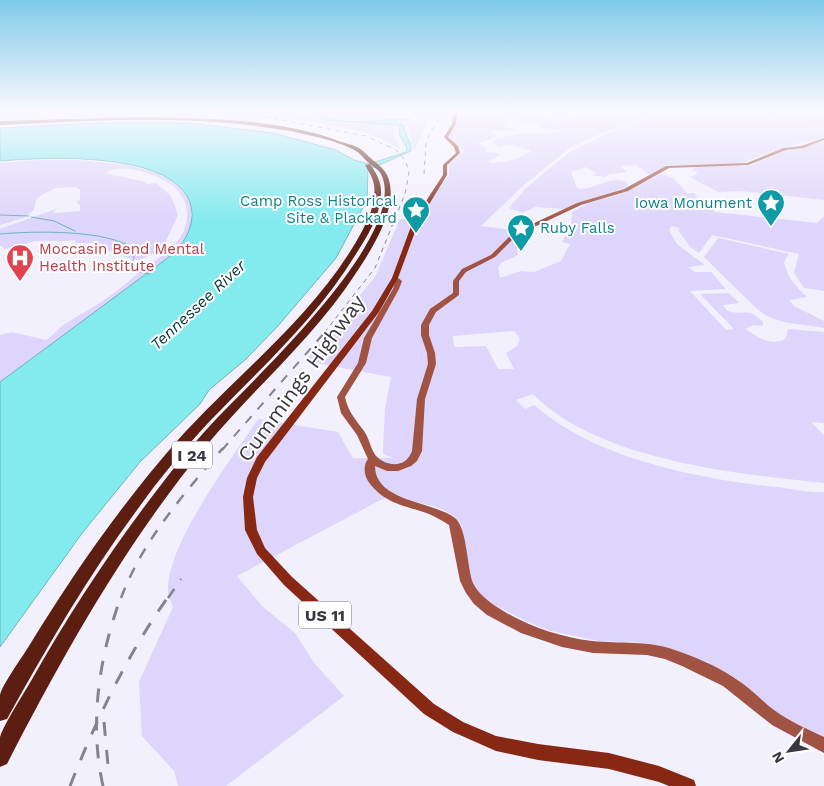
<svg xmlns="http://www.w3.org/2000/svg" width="824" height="786" viewBox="0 0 824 786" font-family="'Work Sans',sans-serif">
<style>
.green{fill:#ddd5fb;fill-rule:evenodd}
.water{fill:#83eaee;stroke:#6db4ba}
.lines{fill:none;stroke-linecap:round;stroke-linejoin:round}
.stream{stroke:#6db4ba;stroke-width:1}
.secondary{fill:#a05342;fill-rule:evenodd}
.primary{fill:#872815;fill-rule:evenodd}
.motorway{fill:#5c1e11;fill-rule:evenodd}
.rail-far3{stroke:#85838e;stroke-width:1;stroke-dasharray:4.5 4.5;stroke-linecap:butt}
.rail-far2{stroke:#85838e;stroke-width:2;stroke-dasharray:9 9;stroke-linecap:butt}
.rail-far1{stroke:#85838e;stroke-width:2.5;stroke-dasharray:11 11;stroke-linecap:butt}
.rail{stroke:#85838e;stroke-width:3;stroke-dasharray:14 14;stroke-linecap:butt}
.labels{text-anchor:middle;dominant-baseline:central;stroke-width:4;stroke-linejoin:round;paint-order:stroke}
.far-culture-label{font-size:15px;fill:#0d838f;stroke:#fff;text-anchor:end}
.far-health-label{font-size:15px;fill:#be3a42;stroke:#fff;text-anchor:start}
.far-water-label{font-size:16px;font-style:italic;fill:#023638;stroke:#fff}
.shield{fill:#fff;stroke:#747379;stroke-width:1}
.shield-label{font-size:16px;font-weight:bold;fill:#393740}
.near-street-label{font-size:21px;fill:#393740;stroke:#fff}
</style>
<rect width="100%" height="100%" fill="#f3f0fe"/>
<g class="green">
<path d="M 275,112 L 310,112 L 320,119 L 334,123 L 389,124 L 395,126 L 393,134 L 401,150 C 375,132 344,128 313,122 C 300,120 287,119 275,112 Z"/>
<path d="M 459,112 L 501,112 L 511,122 L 506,126 L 507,128 L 520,130 L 495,131 L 492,133 L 498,136 L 479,143 L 487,149 L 486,152 L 499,153 L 499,156 L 487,162 C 498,165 524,158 531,151 L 509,144 L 500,147 L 492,143 L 494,140 L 520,133 L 549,134 L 565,130 L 550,130 L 542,128 L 539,123 L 520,123 L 513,119 L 524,117 L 515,112 L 532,112 L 557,121 L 601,112 L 655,112 L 641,120 L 600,134 L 570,148 L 524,185 L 481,226 L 534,233 L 520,239 L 517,247 L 518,255 L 501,263 L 498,267 L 500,278 L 521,271 L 534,272 L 561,261 L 570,244 L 562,242 L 571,226 L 572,212 L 589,203 L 623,193 L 661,174 L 673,178 L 687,193 L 694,193 L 700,201 L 711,199 L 715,202 L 712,208 L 715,212 L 817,223 L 824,216 L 824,291 L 804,288 L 794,273 L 799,254 L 712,235 L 699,253 L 690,247 L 678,230 L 680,228 L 672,226 L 669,230 L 677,244 L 705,265 L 688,267 L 695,272 L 711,272 L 726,289 L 690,291 L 726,330 L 734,329 L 700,294 L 729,293 L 739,303 L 723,305 C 728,316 739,311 749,313 C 754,313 759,319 763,322 L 763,326 L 753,325 L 746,329 C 758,338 772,347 786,338 L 788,329 L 824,332 L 824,423 L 811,422 L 824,435 L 824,483 C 736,474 598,460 533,394 L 516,400 L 525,409 L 534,405 C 596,459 695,478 775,487 C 791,488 808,493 824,492 L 824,740 L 776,712 L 737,679 L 707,662 L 646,643 L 599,641 L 551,631 L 526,621 L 494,605 L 483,597 L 472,582 L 461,524 C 447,503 414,506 394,493 L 237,576 L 263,607 L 295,633 L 315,664 L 344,696 L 226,786 L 178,786 L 174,771 L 142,736 L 139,682 L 173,607 C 171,601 167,594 168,588 C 169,541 231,460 258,419 L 338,432 L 353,458 L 393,458 L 383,454 L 383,449 L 385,409 L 391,377 L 305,361 L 375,277 L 400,219 L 419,221 L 440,185 L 449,176 L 449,164 L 464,151 L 449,136 L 459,120 ZM 514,331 L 520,339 L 517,346 L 506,353 L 514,369 L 498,369 L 486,346 L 454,347 L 453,336 Z"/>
<path d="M 824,112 L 824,138 L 778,149 L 740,164 L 741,166 L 752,165 L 785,150 L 804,148 L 824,141 L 824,200 L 741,191 L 718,192 L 690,177 L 697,174 L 697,172 L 692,171 L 697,165 L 667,165 L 652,174 L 648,174 L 637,165 L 620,166 L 627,172 L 609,174 L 605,177 L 592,175 L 597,173 L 585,167 L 571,172 L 577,188 C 594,192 612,173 628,183 L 627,187 L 563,209 L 535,207 L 523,213 L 509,208 L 527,187 L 570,152 L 606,134 L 662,113 Z"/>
<path d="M 401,121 L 428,121 L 414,151 L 407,123 Z"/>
<path d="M 43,160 L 79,160 L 126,165 L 156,172 L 161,174 L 160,176 L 175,181 L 187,194 L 191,203 L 191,229 L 175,252 L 163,263 L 0,382 L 0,335 L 12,332 L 46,340 C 54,335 59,327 66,323 C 89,310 111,297 130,280 C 153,259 194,244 186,206 C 182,189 170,183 155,176 C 140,170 119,164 104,173 L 146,182 L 145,184 L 156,183 L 171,196 L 178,215 L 165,243 L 156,249 L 157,252 L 139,260 L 124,257 L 125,254 L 98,248 L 98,243 L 75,243 L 75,240 C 62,242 49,240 36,241 C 25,243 16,248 5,249 L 0,245 L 0,229 L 56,209 L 53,213 L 80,211 L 80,206 L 76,201 L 80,200 L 80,190 L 75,187 L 56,188 L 47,192 L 36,199 L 34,210 L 23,218 L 0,225 L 0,163 Z"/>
<path d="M 718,238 L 789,254 L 784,262 C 788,278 795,286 807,297 L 789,300 L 794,306 L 824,321 L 824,328 L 783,322 L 767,316 L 757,309 L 704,257 Z"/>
</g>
<path class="water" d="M 313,112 C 323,112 331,120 342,121 C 365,123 387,119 410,119 L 393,121 L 404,125 C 404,134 412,143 411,151 L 368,170 L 367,200 L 336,258 L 277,327 L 245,360 L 209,390 L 200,404 L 140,462 L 83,532 L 0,647 L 0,382 L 173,254 C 188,238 197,220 189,200 C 168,151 46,157 0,161 L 0,128 L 98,123 L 189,123 L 273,133 L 336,150 L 354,160 L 369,164 L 406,152 L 407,148 L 400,136 L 399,127 L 396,125 L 325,120 Z"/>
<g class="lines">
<g class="stream">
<path d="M 389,120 L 395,118 L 395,114"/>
<path d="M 0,215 L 29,216"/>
<path d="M 31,217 L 54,221 L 75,231"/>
<path d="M 0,234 C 34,231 109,229 136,250 L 130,270 L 150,274"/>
</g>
<path class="secondary" d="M 824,138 L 824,140 L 804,148 L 786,150 L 748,165 L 669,168 L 628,191 L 581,205 L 517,235 L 495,257 L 466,272 L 459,281 L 459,295 L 436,312 L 429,325 L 429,335 L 435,353 L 436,364 L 425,399 L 422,451 L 417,461 L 411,466 L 398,471 L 387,471 L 375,466 C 375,502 433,501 455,518 C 467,527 467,568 473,583 C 478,593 488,601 497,607 C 524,625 559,637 592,641 C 621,644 646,640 675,650 C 695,657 715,665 733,677 C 748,686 760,699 774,710 C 789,721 807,729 824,737 L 824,753 L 772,725 L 723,686 L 682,666 L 665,659 L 647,655 L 593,653 L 562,647 L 521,633 L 487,615 L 474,604 L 466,593 L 460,581 L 449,525 C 443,521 436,517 429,514 C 404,505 384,504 368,481 C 364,475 363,465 368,459 L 357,435 L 341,413 L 337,397 L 358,363 L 364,338 L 393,289 L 395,282 L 392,278 L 393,277 L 397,277 L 402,281 L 399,289 L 372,338 L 366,363 L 345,397 C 348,412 356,420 364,431 C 369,438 370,446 374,453 C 380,464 400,469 408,458 C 410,456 411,453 412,451 L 417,399 L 428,364 L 427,353 L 421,335 L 421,325 L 430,309 L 453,293 L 453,281 L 462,269 L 491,255 L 513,233 L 577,203 L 624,189 L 666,166 L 747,163 L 783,148 L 801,146 Z"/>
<path class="primary" d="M 454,112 L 458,112 L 456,124 L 448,137 L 458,146 L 460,153 L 447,165 L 447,175 L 419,221 L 398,278 L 379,312 L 265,462 L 257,478 L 253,497 L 257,530 L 265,548 L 292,577 L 434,704 L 463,722 L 496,736 L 538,744 L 609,753 L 659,766 L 694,780 L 696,786 L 669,786 L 659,782 L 609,769 L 538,760 L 496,751 L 453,732 L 424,714 L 284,585 L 257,554 L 245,530 L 243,497 L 247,478 L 257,457 L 372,311 L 392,278 L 413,221 L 443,175 L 443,165 L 456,153 L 454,147 L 444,137 L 452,124 Z"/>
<path class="motorway" d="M 143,117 C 207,119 275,118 336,140 C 343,143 352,144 359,148 C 364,151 369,157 374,161 C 379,165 384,169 387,175 C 401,204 372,249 356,273 C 314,338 255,387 206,446 C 126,543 64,653 7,764 L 0,767 C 0,758 0,745 0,737 C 5,722 23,695 31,681 C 71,610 117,541 167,477 C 183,456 200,436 218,417 C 256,377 411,233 381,174 C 379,170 374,167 370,164 C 377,174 382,183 381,195 C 380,216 367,237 356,254 C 316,319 261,368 209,422 C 183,450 159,479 137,510 C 88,576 47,647 7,719 L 0,721 C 0,713 0,703 0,695 C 2,685 23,656 29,646 C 73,574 121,505 177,441 C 237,374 309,321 356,242 C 365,226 377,205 374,185 C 373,178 369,172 365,165 L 370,164 C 365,160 361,154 356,151 C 339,141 309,135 290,131 C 195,114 96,120 0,125 L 0,121 Z"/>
<g class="rail-far3">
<path d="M 238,112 L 366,136 L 396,150 L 406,161 L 409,174 L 405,194 L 375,268 L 324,333"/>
<path d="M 761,112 L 824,123"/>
<path d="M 424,174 L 426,141 L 443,112"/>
</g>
<path class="rail-far2" d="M 222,450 L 325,332"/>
<g class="rail-far1">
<path d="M 121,598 C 143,540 183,495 223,448"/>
<path d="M 168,598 L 181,579"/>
</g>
<g class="rail">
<path d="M 104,722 L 109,776"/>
<path d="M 70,786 C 96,720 127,655 168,597"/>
<path d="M 103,786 C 89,724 99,656 121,597"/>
</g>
</g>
<linearGradient id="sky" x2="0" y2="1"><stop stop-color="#7fcaea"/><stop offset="0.5" stop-color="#faf8ff"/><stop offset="1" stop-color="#faf8ff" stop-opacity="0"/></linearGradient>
<rect width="824" height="222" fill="url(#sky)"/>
<defs>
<g id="sight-pin" transform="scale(1.4375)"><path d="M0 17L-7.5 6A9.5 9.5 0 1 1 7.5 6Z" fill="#0f9aa8" stroke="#fff"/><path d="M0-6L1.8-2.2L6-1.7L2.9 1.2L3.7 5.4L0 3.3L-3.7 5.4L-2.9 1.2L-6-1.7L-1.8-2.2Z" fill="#fff"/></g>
<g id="hospital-pin" transform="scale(1.4375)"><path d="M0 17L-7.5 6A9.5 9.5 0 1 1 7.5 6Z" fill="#e0444e" stroke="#fff"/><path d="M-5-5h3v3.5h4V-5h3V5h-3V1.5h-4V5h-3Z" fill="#fff"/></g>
</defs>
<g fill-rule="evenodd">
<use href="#sight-pin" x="771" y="203"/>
<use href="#sight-pin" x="416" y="210"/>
<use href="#sight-pin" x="521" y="228"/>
<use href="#hospital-pin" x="20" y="258"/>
</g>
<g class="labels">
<g class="far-culture-label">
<text x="397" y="201">Camp Ross Historical<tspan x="397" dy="17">Site &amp; Plackard</tspan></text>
<text x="752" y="203">Iowa Monument</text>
<text x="540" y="228" text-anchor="start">Ruby Falls</text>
</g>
<g class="far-health-label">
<text x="39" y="249">Moccasin Bend Mental<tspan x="39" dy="17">Health Institute</tspan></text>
</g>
<g class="far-water-label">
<text transform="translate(198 305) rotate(-43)">Tennessee River</text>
</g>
<g class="shield">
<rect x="172" y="441.5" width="40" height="27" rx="4"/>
<rect x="299" y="601.5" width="52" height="27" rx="4"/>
</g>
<g class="shield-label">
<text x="192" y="455">I 24</text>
<text x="325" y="615">US 11</text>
</g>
<g class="near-street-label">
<text transform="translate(301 378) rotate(-54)">Cummings Highway</text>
</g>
</g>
<g transform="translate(789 751) rotate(240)" stroke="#ffffff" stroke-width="4" paint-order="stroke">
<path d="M0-4L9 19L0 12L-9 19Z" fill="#393740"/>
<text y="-8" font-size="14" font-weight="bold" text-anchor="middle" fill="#393740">N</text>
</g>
</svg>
